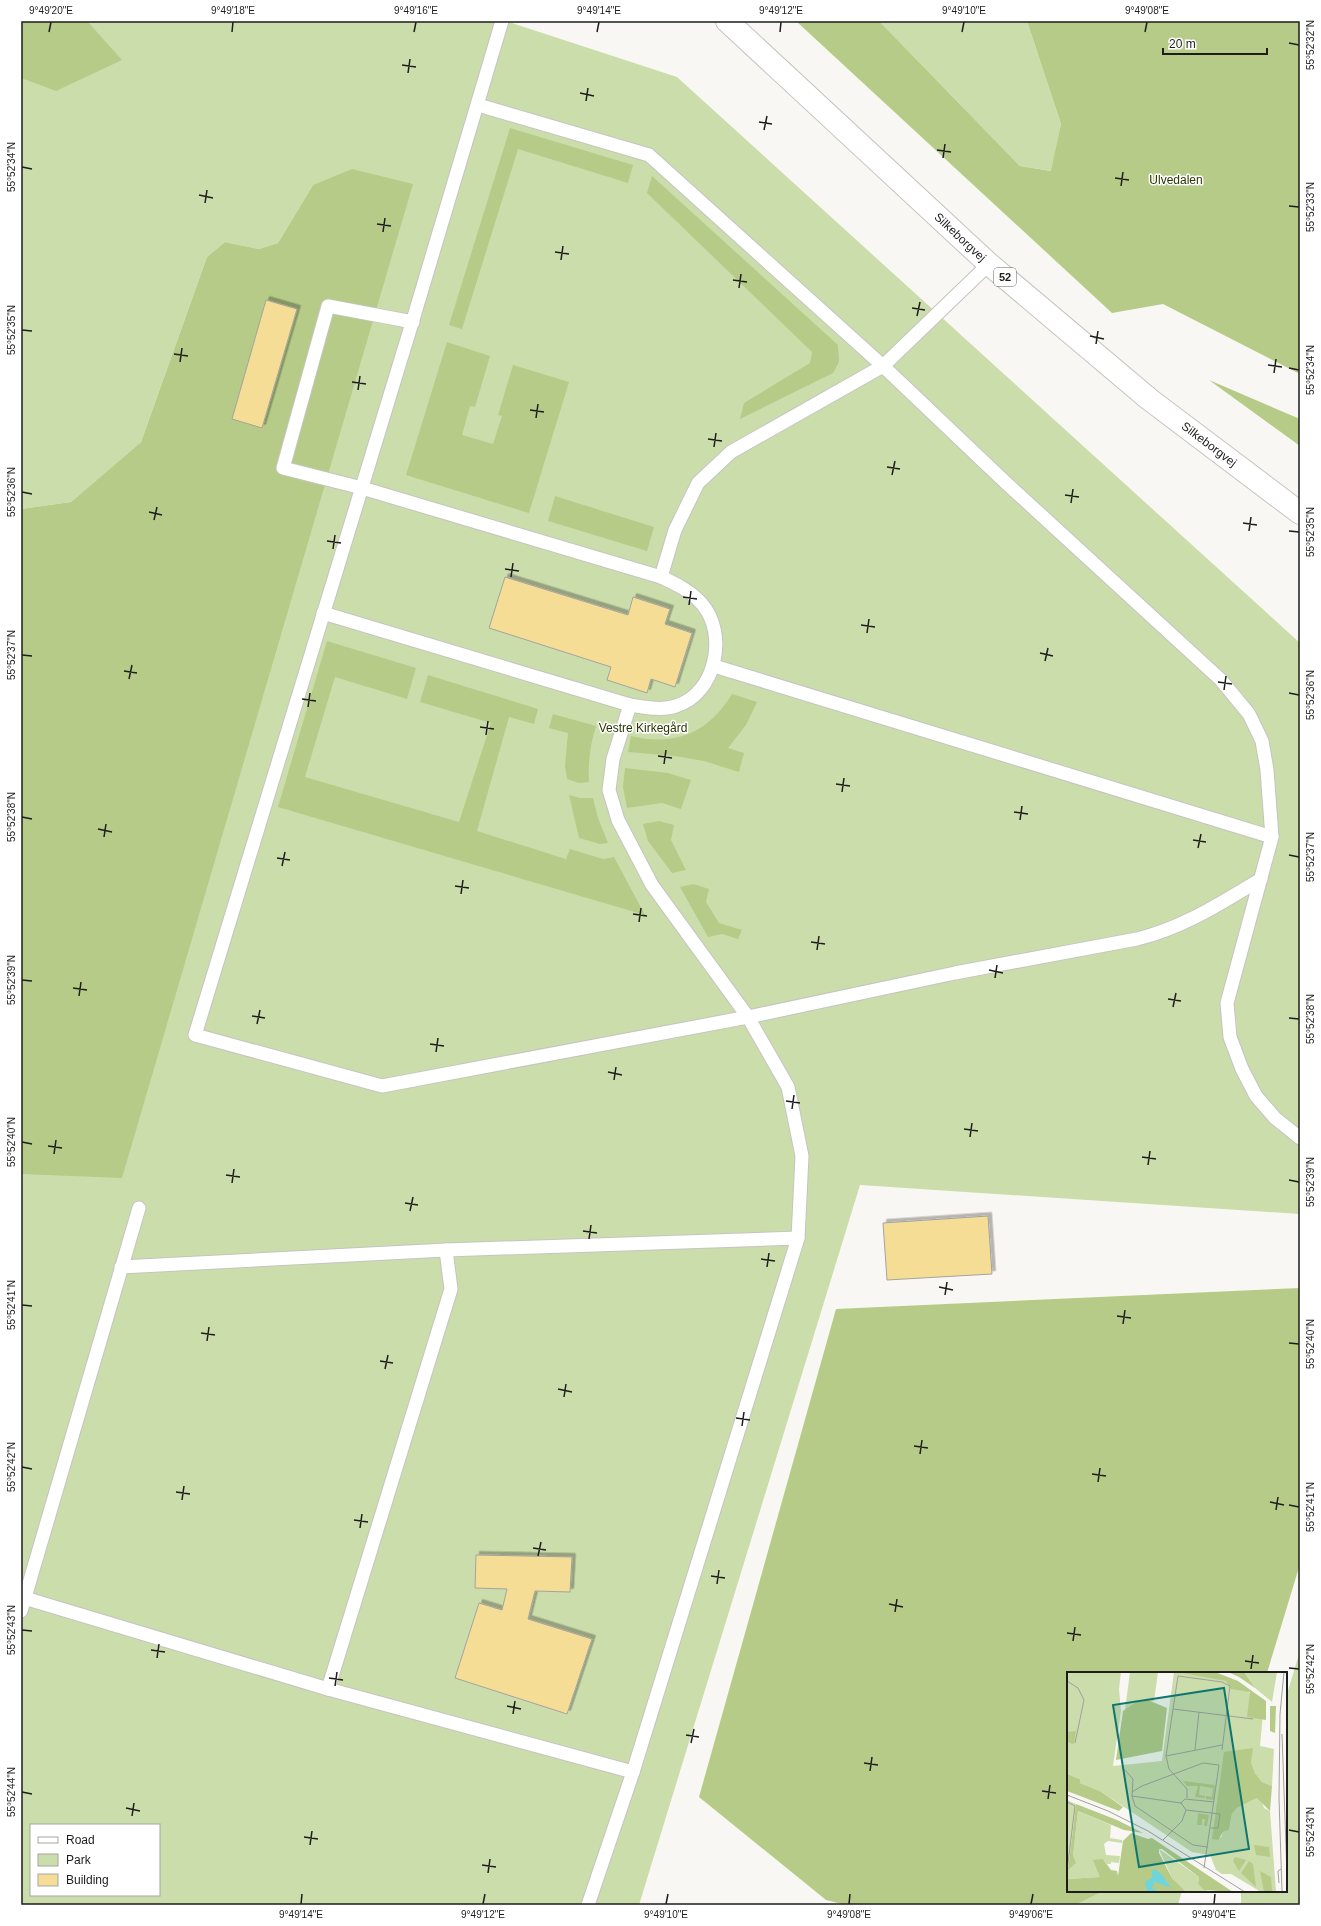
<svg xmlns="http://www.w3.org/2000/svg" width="1321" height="1926" viewBox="0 0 1321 1926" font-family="Helvetica,sans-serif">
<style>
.green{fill:#ccddac;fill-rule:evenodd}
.forest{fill:#b5cb87}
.building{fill:#f6dd95;stroke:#a4a39f;filter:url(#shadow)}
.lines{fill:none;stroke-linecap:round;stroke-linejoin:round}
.service-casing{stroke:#c5c4c0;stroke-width:15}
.primary-casing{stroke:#c5c4c0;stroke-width:24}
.service{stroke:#fff;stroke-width:13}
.primary{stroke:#fff;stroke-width:22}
.ticks{fill:none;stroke:#1e1d1c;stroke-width:1.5}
.labels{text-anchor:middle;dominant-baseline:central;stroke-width:3;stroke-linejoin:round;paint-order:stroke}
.shield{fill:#fff;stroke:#626160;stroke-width:1}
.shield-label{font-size:11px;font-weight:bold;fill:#1e1d1c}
.park-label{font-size:12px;fill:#283500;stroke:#fff}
.street-label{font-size:12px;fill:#1e1d1c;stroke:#fff}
.inset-road{fill:none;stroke:#a1a09d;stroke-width:1}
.view{fill:#0f766e;fill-opacity:0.15;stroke:#0f766e;stroke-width:2}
.inset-edge{fill:none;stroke:#1e1d1c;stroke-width:2}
.neatline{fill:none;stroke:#1e1d1c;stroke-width:1.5}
.ticks-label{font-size:10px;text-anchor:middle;fill:#1e1d1c}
</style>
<defs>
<filter id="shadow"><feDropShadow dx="3.5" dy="-3.5" stdDeviation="0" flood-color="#0004"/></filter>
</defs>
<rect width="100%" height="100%" fill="#f9f7f3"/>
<g class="green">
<path d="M 21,21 L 506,21 L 677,77 L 1300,643 L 1300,1214 L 860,1185 L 639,1905 L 21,1905 L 21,1043 L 380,296 L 313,185 L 278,243 L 259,249 L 225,242 L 207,257 L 141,442 L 71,502 L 21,509 ZM 31,1825 L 159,1825 L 159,1895 L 31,1895 Z"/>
<path d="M 879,21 L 1027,21 L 1061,124 L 1052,171 L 1020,166 Z"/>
<path d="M 1300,1651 L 1300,1905 L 1241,1905 L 1241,1891 L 1286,1891 L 1286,1697 Z"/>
<path d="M 1104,1891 L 1182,1891 L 1178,1905 L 1075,1905 Z"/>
</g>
<g class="forest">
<path d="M 21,21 L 87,21 L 122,60 L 56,91 L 21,78 Z"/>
<path d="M 796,21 L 879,21 L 1020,166 L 1051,171 L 1061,124 L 1027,21 L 1300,21 L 1300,374 L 1163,304 L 1112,313 Z"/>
<path d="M 510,128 L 633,165 L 628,183 L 518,149 L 462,329 L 449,325 Z"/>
<path d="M 352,169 L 413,184 L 122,1178 L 21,1174 L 21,509 L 71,502 L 141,442 L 207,257 L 225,242 L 259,249 L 278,243 L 313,185 Z"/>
<path d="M 652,176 L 838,345 L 839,362 L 833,373 L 740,419 L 744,403 L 810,363 L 812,352 L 647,193 Z"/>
<path d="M 447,342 L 490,356 L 475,407 L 470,406 L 462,435 L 493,444 L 502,416 L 498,415 L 513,365 L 569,382 L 529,513 L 406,475 Z"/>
<path d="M 1209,380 L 1300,419 L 1300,446 Z"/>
<path d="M 555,496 L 654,527 L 647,551 L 548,521 Z"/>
<path d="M 327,641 L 416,668 L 407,699 L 335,677 L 305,777 L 459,822 L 491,723 L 420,702 L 428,675 L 538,709 L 534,724 L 509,717 L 477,831 L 566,859 L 570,849 L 603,859 L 614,857 L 645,915 L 278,807 Z"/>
<path d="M 732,694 L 757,702 L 746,725 L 728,748 L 744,753 L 739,772 L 704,761 L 675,756 L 628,752 L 631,736 C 676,747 709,732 732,694 Z"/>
<path d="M 553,714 L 596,726 C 590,745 588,762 589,782 L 579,783 L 567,779 L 565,766 L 568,733 L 549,728 Z"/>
<path d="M 625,768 L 668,773 L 691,780 L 681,809 L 662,803 L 627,808 L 623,787 Z"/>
<path d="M 569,795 L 580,798 L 593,798 L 598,818 L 608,843 L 600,844 L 579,838 Z"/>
<path d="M 659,821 L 674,825 L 671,840 L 686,870 L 672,873 L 648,841 L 643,824 Z"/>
<path d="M 693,884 L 709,889 L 706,902 L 719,923 L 742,930 L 738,939 L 722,934 L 708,937 L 680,887 Z"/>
<path d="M 1300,1288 L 1300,1564 L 1267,1673 L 1068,1673 L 1068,1891 L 1104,1891 L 1075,1905 L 846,1905 L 826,1900 L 699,1797 L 836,1309 Z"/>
</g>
<g class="building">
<path d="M 266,300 L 297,309 L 262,428 L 232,419 Z"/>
<path d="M 505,577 L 628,615 L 633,597 L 670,609 L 665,624 L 692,633 L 675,687 L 651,679 L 647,693 L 607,680 L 611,667 L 489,628 Z"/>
<path d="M 988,1216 L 992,1274 L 887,1280 L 883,1223 Z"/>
<path d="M 476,1555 L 572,1557 L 570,1592 L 535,1591 L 528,1619 L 592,1639 L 567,1714 L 455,1678 L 479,1603 L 502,1610 L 507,1589 L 475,1588 Z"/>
</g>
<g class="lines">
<g class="service-casing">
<g id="service">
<path d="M 502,21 L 415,313 L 195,1035 L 382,1086 L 748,1017 L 955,973 L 1137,939 C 1183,928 1221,903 1261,879"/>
<path d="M 478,105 L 649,155 L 883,366 L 1004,481 L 1221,680 L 1249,714 L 1262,741 L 1267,770 L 1272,837 L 1227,1003 L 1230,1037 L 1242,1069 L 1256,1096 L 1275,1118 L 1300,1138"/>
<path d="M 661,577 L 675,530 L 698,483 L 731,452 L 883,366 L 989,264"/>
<path d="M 323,613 L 630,705 C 644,707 661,711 676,706 C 716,694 728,634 702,604 C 691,591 676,584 661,577 L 362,488 L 283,468 L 328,306 L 413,322"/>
<path d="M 714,666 L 1272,837"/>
<path d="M 121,1267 L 446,1250 L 798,1238"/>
<path d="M 21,1597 L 328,1689 L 633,1772"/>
<path d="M 21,1611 L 139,1208"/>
<path d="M 328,1689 L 451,1289 L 446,1250"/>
<path d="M 588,1905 L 633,1772 L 798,1238 L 802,1156 L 788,1087 L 748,1017 L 652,885 L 618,820 L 609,790 L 613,759 L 630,705"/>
</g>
</g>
<g class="primary-casing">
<g id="primary">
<path id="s1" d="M 727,21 L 989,264 L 1149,399 L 1300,513"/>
</g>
</g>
<use href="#service" class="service"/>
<use href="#primary" class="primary"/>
</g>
<path class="ticks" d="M 49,32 L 51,22M 232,32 L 233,22M 414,32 L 416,22M 597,32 L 599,22M 780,32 L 781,22M 962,32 L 964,22M 1145,32 L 1147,22M 1289,43 L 1299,45M 402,65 L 416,67M 408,73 L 410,59M 580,93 L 594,96M 586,101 L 588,88M 759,122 L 772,124M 764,130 L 767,116M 937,150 L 951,152M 943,158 L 945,144M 22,167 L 32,169M 1115,178 L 1129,180M 1121,186 L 1123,172M 199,195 L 213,198M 205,203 L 207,190M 1289,206 L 1299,207M 377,224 L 391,226M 383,232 L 385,218M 555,252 L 569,254M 561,260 L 563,246M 733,280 L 747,282M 739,288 L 741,274M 912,308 L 925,310M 917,316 L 920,302M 22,330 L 32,331M 1090,336 L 1104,339M 1096,344 L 1098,331M 174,354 L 188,356M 180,362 L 182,348M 1268,365 L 1282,367M 1289,368 L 1299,370M 1274,373 L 1276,359M 352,382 L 366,384M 358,390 L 360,376M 530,410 L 544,412M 536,418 L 538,404M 708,439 L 722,441M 714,447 L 716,433M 887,467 L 900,469M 892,475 L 895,461M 22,492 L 32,494M 1065,495 L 1079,497M 1071,503 L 1073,489M 149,512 L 162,515M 154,520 L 157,507M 1243,523 L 1257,525M 1249,531 L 1251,517M 1289,531 L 1299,532M 327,541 L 341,543M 333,549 L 335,535M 505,569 L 519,571M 511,577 L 513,563M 683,597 L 697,599M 689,605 L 691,591M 861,625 L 875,627M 867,633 L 869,619M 1040,653 L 1053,656M 22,655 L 32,656M 1045,661 L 1048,648M 124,671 L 137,673M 129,679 L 132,665M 1218,682 L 1232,684M 1224,690 L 1226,676M 1289,693 L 1299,695M 302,699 L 316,701M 308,707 L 310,693M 480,727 L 494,729M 486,735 L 488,721M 658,756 L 672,758M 664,764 L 666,750M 836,784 L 850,786M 842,792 L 844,778M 1014,812 L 1028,814M 22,817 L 32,819M 1020,820 L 1022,806M 98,829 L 112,832M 104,837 L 106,824M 1193,840 L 1206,842M 1198,848 L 1201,834M 1289,855 L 1299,857M 277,858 L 290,860M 282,866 L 285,852M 455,886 L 469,888M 461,894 L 463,880M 633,914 L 647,916M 639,922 L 641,908M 811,942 L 825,944M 817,950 L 819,936M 989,970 L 1003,973M 995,978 L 997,965M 22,980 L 32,981M 73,988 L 87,990M 79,996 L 81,982M 1168,999 L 1181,1001M 1173,1007 L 1176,993M 252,1016 L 265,1018M 1289,1018 L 1299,1019M 257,1024 L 260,1010M 430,1044 L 444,1046M 436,1052 L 438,1038M 608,1072 L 622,1075M 614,1080 L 616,1067M 786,1101 L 800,1103M 792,1109 L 794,1095M 964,1129 L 978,1131M 970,1137 L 972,1123M 22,1142 L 32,1144M 48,1146 L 62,1148M 54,1154 L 56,1140M 1142,1157 L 1156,1159M 1148,1165 L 1150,1151M 226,1175 L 240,1177M 1289,1180 L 1299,1182M 232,1183 L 234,1169M 405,1203 L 418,1205M 410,1211 L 413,1197M 583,1231 L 597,1233M 589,1239 L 591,1225M 761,1259 L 775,1261M 767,1267 L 769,1253M 939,1287 L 953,1290M 945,1295 L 947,1282M 22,1305 L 32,1306M 1117,1316 L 1131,1318M 1123,1324 L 1125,1310M 201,1333 L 215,1335M 207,1341 L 209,1327M 1289,1343 L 1299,1344M 380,1361 L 393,1363M 385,1369 L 388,1355M 558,1389 L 572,1392M 564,1397 L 566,1384M 736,1418 L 750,1420M 742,1426 L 744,1412M 914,1446 L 928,1448M 920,1454 L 922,1440M 22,1467 L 32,1469M 1092,1474 L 1106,1476M 1098,1482 L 1100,1468M 176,1492 L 190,1494M 182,1500 L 184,1486M 1270,1502 L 1284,1505M 1289,1505 L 1299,1507M 1276,1510 L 1278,1497M 354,1520 L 368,1522M 360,1528 L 362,1514M 533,1548 L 546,1550M 538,1556 L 541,1542M 711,1576 L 725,1578M 717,1584 L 719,1570M 889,1604 L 903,1607M 895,1612 L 897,1599M 22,1630 L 32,1631M 1067,1633 L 1081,1635M 1073,1641 L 1075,1627M 151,1650 L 165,1652M 157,1658 L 159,1644M 1245,1661 L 1259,1663M 1289,1668 L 1299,1669M 1251,1669 L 1253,1655M 329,1678 L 343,1680M 335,1686 L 337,1672M 507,1706 L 521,1709M 513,1714 L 515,1701M 686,1735 L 699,1737M 691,1743 L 694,1729M 864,1763 L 878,1765M 870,1771 L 872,1757M 1042,1791 L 1056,1793M 22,1792 L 32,1794M 1048,1799 L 1050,1785M 126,1808 L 140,1811M 132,1816 L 134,1803M 1289,1830 L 1299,1832M 304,1837 L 318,1839M 310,1845 L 312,1831M 482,1865 L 496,1867M 488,1873 L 490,1859M 301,1904 L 302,1894M 483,1904 L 485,1894M 666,1904 L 668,1894M 849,1904 L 850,1894M 1031,1904 L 1033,1894M 1214,1904 L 1215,1894"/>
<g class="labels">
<rect class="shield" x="994" y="268" width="22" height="18" rx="3"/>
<g class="shield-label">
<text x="1005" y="277">52</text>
</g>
<g class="park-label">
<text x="1176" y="180">Ulvedalen</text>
<text x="643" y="728">Vestre Kirkegård</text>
</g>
<g class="street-label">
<text stroke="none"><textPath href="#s1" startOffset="318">Silkeborgvej</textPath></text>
<text stroke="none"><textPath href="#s1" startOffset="642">Silkeborgvej</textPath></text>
</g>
</g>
<g transform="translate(1067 1672)">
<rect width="220" height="220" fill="#f9f7f3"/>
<path d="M 0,0 L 54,0 L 52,17 L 54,39 L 46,94 L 95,89 L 107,0 L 134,0 L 160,7 L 178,17 L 197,32 L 193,74 L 207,77 L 205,114 L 195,110 L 188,101 L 184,90 L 147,157 L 154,166 L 156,160 L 162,158 L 165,142 L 170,136 L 190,126 L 194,127 L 197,136 L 203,139 L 209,220 L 194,220 L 164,202 L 155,202 L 149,198 L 143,183 L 125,180 L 33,119 L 13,111 L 13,107 L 0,102 ZM 63,0 L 91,0 L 87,29 L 69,30 L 58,38 ZM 177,0 L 210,0 L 205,30 L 188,16 ZM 0,128 L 9,132 L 1,197 L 6,184 L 11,139 L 44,153 L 43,166 L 55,168 L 55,171 L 41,169 L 37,172 L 39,183 L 53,184 L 52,191 L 44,190 L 44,192 L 40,192 L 36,187 L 33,205 L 0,207 ZM 92,177 L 132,205 L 131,212 L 142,220 L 117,219 L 105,206 Z" fill="#ccddac"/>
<path d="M 110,0 L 148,0 L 171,9 L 199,29 L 199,48 L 180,45 L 183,20 L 164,17 L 159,9 ZM 161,0 L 177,0 L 188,16 L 172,5 ZM 81,28 L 100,36 L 95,79 L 49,88 L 56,39 L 69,30 ZM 203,34 L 209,34 L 208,61 L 203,59 ZM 9,59 L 7,71 L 6,72 L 1,70 L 0,60 ZM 186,76 L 184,90 L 188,101 L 195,110 L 205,114 L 203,139 L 190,126 L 170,136 L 165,142 L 162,158 L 156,160 L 151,168 L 145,167 L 157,80 ZM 0,102 L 13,107 L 13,111 L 33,119 L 56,135 L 52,139 L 0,119 ZM 116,109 L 148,113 L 147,128 L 139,127 L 139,124 L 145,125 L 146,116 L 133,114 L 132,123 L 138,124 L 138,126 L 128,125 L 131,114 L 120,114 ZM 9,132 L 50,148 L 76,161 L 57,158 L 11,139 L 6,184 L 9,191 L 1,198 ZM 131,141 L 142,143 L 140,154 L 137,154 L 138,147 L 135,147 L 135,153 L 130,153 ZM 64,161 L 81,167 L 85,166 L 166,220 L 137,218 L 131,212 L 132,205 L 95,177 L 92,177 L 92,181 L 105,206 L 119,220 L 0,220 L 0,207 L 33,205 L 26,188 L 36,187 L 44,198 L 50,199 L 51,204 L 56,169 ZM 187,173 L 202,175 L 203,185 L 189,183 ZM 168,185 L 179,188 L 172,199 L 166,189 ZM 182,189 L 186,192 L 189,215 L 174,201 ZM 193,199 L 204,205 L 205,220 L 197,220 Z" fill="#b5cb87"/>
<path d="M 88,197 L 96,204 L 104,216 L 88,210 L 85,216 L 93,220 L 80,220 L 78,210 L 85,206 L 85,199 Z" fill="#70d4db"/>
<path class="inset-road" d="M 0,9 L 11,16 L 17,28 L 8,71M 106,37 L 186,47M 215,62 L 220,203M 128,78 L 132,40M 99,84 L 155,73M 55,89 L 56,96 L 66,107 L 65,124 L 68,134 L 126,173 L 141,175M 65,120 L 75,114 L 136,91 L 152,93 L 137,196M 0,123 L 41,139 L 81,159 L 178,220M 65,124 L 114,131M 120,126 L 120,117 L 102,97 L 99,84 L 111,4 L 155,10 L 163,14 L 155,78M 0,130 L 8,134 L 0,199M 144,156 L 151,156 L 153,142 L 119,138 L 114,131 L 118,127 L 147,130M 96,168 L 115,149 L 119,138M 212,211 L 211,199 L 214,197M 215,220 L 212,126 L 213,42 L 217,0"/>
<path class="view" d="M 157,16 L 182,177 L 72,195 L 46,33 Z"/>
<rect width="220" height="220" class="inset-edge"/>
</g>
<rect width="1321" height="1926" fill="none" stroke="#ffffff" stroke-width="44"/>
<rect x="30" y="1824" width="130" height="72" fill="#ffffff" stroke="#a5a5a4"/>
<rect x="38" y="1837" width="20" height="6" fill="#ffffff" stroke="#a5a5a4"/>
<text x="66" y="1844" font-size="12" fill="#1e1d1c">Road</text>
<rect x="38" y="1854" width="20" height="12" fill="#ccddac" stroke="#a5a5a4"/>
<text x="66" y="1864" font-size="12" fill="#1e1d1c">Park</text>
<rect x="38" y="1874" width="20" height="12" fill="#f6dd95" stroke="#a5a5a4"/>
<text x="66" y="1884" font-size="12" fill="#1e1d1c">Building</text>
<path d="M1163 48v6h104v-6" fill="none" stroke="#1e1d1c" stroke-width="2"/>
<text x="1169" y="48" font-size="12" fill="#1e1d1c" stroke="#ffffff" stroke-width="3" paint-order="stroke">20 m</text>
<rect x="22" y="22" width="1277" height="1882" class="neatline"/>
<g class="ticks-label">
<text x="51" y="14">9°49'20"E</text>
<text x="233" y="14">9°49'18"E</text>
<text x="416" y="14">9°49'16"E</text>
<text x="599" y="14">9°49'14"E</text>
<text x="781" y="14">9°49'12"E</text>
<text x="964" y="14">9°49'10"E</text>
<text x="1147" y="14">9°49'08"E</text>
<text transform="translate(1310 45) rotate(-90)" y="4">55°52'32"N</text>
<text transform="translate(11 167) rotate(-90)" y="4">55°52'34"N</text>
<text transform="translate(1310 207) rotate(-90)" y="4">55°52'33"N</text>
<text transform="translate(11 330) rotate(-90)" y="4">55°52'35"N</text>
<text transform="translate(1310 370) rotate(-90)" y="4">55°52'34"N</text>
<text transform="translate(11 492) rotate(-90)" y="4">55°52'36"N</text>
<text transform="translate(1310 532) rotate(-90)" y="4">55°52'35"N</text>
<text transform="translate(11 655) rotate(-90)" y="4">55°52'37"N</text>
<text transform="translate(1310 695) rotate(-90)" y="4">55°52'36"N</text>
<text transform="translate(11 817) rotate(-90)" y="4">55°52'38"N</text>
<text transform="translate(1310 857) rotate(-90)" y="4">55°52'37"N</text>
<text transform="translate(11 980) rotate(-90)" y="4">55°52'39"N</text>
<text transform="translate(1310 1019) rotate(-90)" y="4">55°52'38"N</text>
<text transform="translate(11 1142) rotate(-90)" y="4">55°52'40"N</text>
<text transform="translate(1310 1182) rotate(-90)" y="4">55°52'39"N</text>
<text transform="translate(11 1305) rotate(-90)" y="4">55°52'41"N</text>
<text transform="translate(1310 1344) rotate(-90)" y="4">55°52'40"N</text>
<text transform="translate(11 1467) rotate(-90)" y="4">55°52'42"N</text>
<text transform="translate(1310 1507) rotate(-90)" y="4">55°52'41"N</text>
<text transform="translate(11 1630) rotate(-90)" y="4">55°52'43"N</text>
<text transform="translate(1310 1669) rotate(-90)" y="4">55°52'42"N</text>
<text transform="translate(11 1792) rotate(-90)" y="4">55°52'44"N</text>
<text transform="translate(1310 1832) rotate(-90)" y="4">55°52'43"N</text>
<text x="301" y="1918">9°49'14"E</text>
<text x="483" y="1918">9°49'12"E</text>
<text x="666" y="1918">9°49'10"E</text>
<text x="849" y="1918">9°49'08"E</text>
<text x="1031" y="1918">9°49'06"E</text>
<text x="1214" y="1918">9°49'04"E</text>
</g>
</svg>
